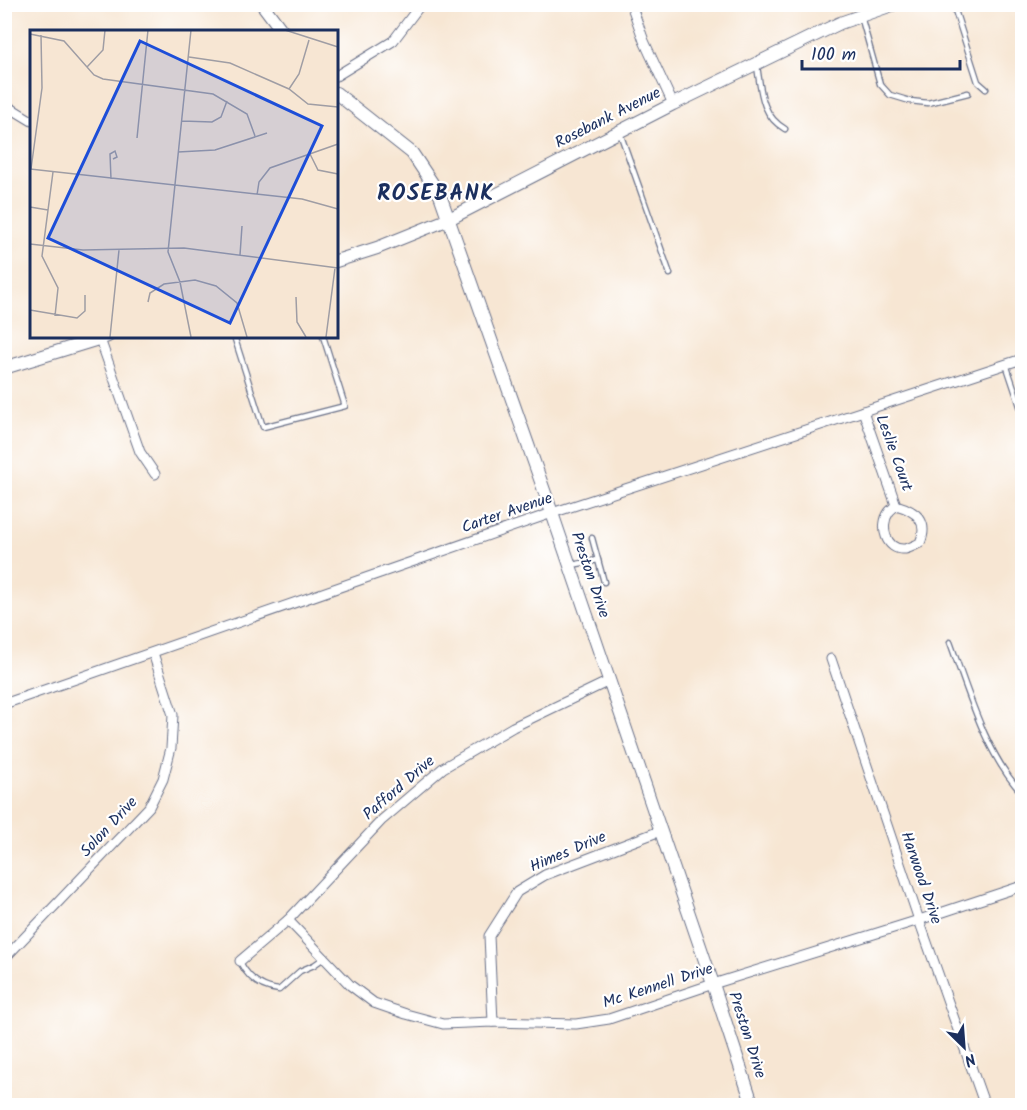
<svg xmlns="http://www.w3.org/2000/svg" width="1027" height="1110" viewBox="0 0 1027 1110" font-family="Kalam,sans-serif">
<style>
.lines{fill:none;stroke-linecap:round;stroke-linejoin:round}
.service-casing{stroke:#686f87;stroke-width:7}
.minor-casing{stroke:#686f87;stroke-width:11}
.tertiary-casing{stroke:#686f87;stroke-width:14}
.service{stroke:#fff;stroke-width:4.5}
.minor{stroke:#fff;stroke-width:9}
.tertiary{stroke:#fff;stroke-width:12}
.labels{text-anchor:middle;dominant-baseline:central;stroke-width:4.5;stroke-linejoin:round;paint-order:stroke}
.street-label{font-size:16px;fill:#1b2f5e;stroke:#fff}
.district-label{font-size:22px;font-weight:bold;letter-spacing:1.5px;fill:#1b2f5e;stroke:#fff}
.inset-road{fill:none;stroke:#9f9da4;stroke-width:1.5}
.view{fill:#1d4ed8;fill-opacity:0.15;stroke:#1d4ed8;stroke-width:3}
.inset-edge{fill:none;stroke:#1b2f5e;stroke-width:3}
</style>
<rect width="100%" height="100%" fill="#fff"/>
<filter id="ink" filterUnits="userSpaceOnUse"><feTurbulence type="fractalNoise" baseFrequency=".0167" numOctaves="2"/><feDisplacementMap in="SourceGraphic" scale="12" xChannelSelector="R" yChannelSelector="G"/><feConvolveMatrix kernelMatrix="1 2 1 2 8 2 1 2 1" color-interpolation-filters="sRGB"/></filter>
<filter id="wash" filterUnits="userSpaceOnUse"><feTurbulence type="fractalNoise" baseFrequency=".008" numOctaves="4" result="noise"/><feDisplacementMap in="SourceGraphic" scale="24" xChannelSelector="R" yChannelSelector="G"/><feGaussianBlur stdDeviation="1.35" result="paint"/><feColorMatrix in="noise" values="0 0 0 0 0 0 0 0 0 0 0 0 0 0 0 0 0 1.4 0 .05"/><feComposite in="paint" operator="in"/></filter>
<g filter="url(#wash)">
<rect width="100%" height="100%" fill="#f7e6d3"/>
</g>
<g filter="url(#ink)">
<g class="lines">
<g class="service-casing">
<g id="service">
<path d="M 953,4 L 978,82 L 986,89"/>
<path d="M 861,16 L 880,84 L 890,95 L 910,101 L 928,103 L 968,93"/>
<path d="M 757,66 C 761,91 761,115 785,129"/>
<path d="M 620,133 L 670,274"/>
<path d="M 234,336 L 263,427 L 345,406 L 323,336"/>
<path d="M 1006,364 L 1022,412"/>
<path d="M 592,538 L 598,560"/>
<path d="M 572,565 L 598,560 L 604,582"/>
<path d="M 950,642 C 968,691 986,755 1022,793"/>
<path d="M 240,962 C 248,978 260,988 279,990 L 300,971 L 314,965 L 324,958"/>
</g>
</g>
<g class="minor-casing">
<g id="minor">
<path d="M 631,4 L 644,41 L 673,104"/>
<path d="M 336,76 L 393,41 L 421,4"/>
<path d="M 4,104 L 32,121"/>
<path d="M 100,339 L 140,452 L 155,474"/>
<path d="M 863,411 L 896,505"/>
<path d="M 896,505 C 917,511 929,522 920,543 C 915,545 910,548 905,549 C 886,551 879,526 889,512 C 891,509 894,508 896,505 Z"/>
<path d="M 831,659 L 919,920 L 985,1106"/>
<path d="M 4,704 L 552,513 L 1022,359"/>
<path d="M 288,920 L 350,985 L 374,1003 L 406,1014 L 443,1024 L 493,1022 L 576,1024 L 609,1019 L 713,984 L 919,920 L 1022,886"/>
<path d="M 4,959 L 149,807 L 163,779 L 171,748 L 173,715 L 153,653"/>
<path d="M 240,961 L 288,920 L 382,820 L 443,768 L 513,727 L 609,681"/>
<path d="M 493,1022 L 489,936 L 517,892 L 545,875 L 660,831"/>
</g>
</g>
<g class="tertiary-casing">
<g id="tertiary">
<path d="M 262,4 L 283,32"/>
<path d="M 336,93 L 412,153 L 440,195 L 552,513 L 713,984 L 753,1106"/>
<path d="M 336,261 L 377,248 L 449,219 L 673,104 L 840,23 L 895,4"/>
<path d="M 4,368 L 108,336"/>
</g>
</g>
<use href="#service" class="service"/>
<use href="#minor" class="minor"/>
<use href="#tertiary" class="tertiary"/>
</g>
</g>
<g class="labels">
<g class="street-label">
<text transform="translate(608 118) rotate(-27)">Rosebank Avenue</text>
<text transform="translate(894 453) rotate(70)">Leslie Court</text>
<text transform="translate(507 513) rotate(-19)">Carter Avenue</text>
<text transform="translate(590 575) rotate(71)">Preston Drive</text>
<text transform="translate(399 788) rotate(-41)">Pafford Drive</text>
<text transform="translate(109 827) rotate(-47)">Solon Drive</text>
<text transform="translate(568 852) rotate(-23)">Himes Drive</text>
<text transform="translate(921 878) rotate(71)">Harwood Drive</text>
<text transform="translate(658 986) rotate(-18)">Mc Kennell Drive</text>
<text transform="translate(747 1035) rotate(72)">Preston Drive</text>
</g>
<g class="district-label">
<text x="436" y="194">ROSEBANK</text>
</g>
</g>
<g transform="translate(30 30)">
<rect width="308" height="308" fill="#f7e6d3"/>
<path class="inset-road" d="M 161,0 L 138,222 L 150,252 L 161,307M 255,0 L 308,17M 0,4 L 34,11 L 64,45 L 73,49 L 183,64 L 217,84 L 225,106M 159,27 L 200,33 L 259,59 L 278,74 L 308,77M 57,37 L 73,20 L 75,0M 259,59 L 269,44 L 279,10M 152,91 L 182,92 L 191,87 L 197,71M 107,108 L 118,0M 148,122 L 185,120 L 237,103M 279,122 L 288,140 L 308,144M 0,139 L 272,169 L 308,179M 1,139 L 12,58 L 11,5M 23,142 L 12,226 L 28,258 L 25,286M 81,149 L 80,124 L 85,121 L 87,127 L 83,129M 227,165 L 229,152 L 240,138 L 308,114M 0,177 L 18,180M 0,214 L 53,220 L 154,218 L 308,238M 210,225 L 212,196M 266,267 L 267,292 L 276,307M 118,272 L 120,263 L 134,254 L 165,250 L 186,256 L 207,273 L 217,307M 0,280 L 47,288 L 55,281 L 55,265M 80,307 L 89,220M 296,307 L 305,238"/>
<path class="view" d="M 110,11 L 292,96 L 200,293 L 18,208 Z"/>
<rect width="308" height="308" class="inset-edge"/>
</g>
<rect width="1027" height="1110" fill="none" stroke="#fff" stroke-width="24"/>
<g transform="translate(964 1047) rotate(155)" stroke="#ffffff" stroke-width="4.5" paint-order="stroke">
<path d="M0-4.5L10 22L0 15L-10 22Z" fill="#1b2f5e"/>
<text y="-9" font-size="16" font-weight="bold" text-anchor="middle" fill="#1b2f5e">N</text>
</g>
<path d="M802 60v9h158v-9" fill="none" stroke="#1b2f5e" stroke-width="3"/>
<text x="811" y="60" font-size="18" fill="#1b2f5e" stroke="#ffffff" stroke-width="4.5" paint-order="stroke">100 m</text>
</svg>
